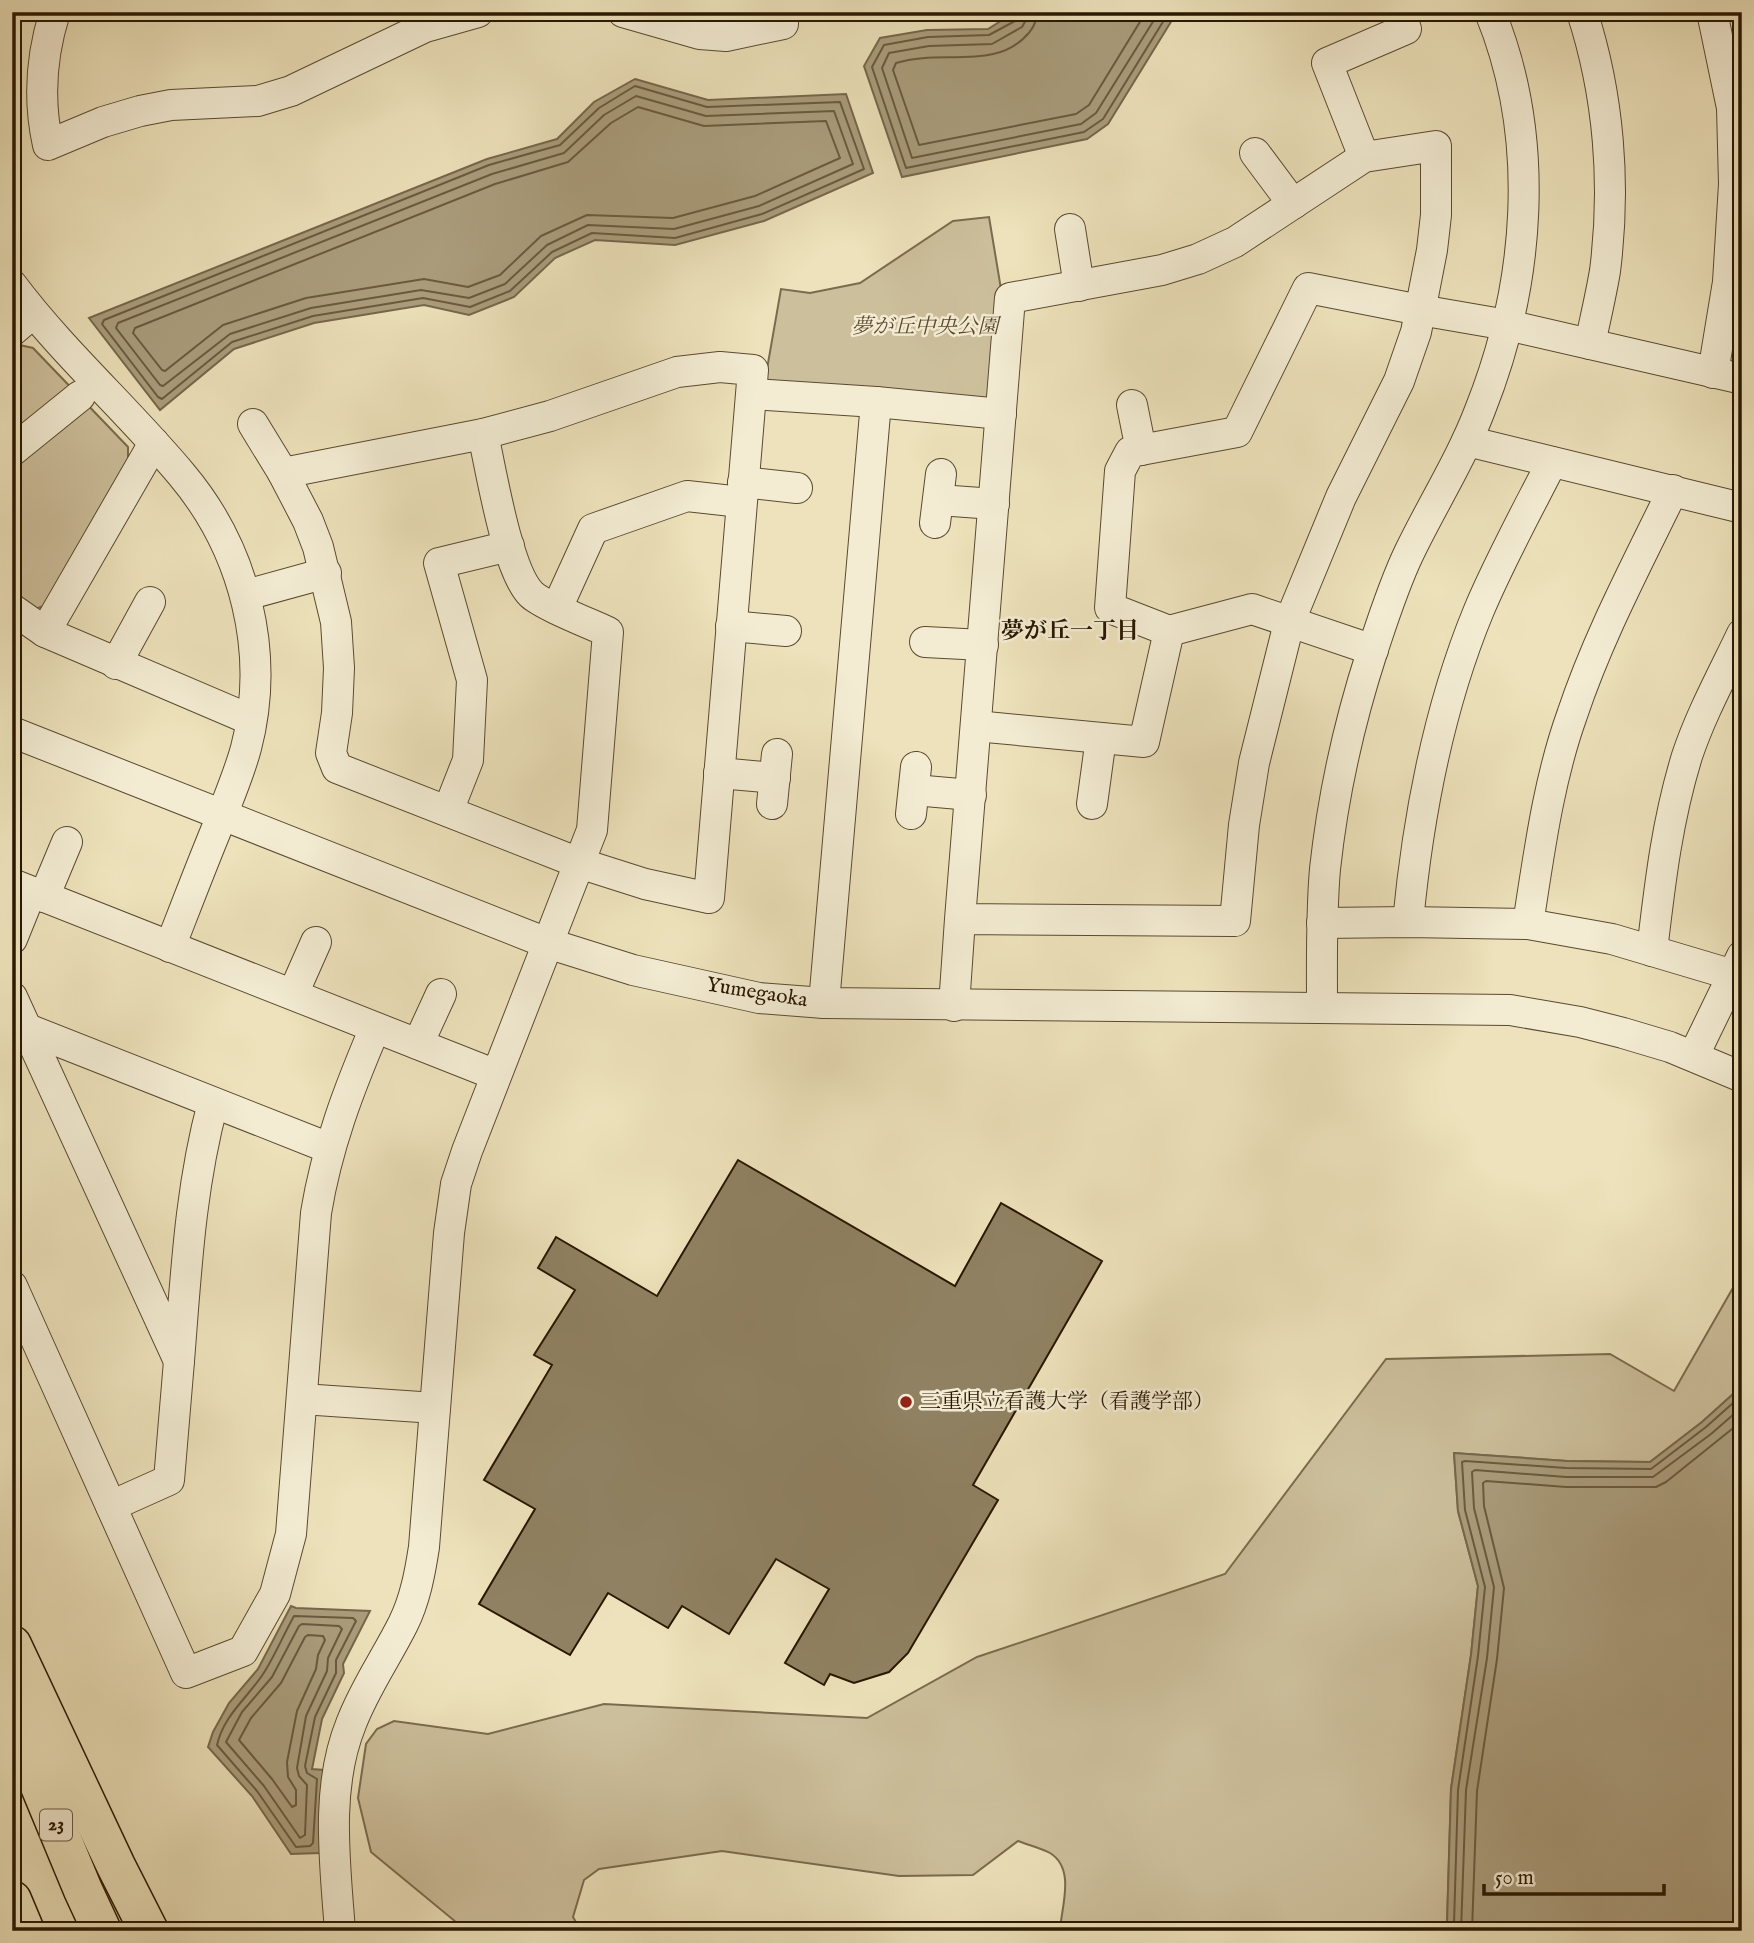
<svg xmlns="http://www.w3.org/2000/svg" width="1754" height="1943" viewBox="0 0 1754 1943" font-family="'IM FELL English','Noto Serif JP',serif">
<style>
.green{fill:#ccbf9b;stroke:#7a6b4e;stroke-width:2}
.water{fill:#aa9d7c;stroke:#76674b;stroke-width:2}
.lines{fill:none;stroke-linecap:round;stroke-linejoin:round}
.shore{stroke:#6a5a3e;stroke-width:2}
.building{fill:#8f8162;stroke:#291701;stroke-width:2}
.minor-casing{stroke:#5a4a30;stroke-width:32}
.highway-casing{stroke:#291701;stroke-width:41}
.minor{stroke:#f3ecd3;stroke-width:30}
.highway{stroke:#ede2bb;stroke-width:38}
.poi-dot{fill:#8f2418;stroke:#f3ecd3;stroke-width:2.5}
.labels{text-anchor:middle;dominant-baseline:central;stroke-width:5;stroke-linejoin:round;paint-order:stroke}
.shield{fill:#f3ecd3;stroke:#665740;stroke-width:2}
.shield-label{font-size:19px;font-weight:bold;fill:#291701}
.park-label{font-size:21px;font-style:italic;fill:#5a492f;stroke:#f3ecd3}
.street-label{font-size:21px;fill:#291701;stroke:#f3ecd3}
.poi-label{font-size:21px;fill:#291701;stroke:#f3ecd3;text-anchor:start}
.neighbourhood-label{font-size:23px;font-weight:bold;fill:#291701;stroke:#f3ecd3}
</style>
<rect width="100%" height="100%" fill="#ede2bb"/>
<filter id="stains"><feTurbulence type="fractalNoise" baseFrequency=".00286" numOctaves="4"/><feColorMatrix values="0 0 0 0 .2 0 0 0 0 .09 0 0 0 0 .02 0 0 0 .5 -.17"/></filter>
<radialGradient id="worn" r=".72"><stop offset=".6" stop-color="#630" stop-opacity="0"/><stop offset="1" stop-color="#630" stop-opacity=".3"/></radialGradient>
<g class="green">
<path d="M 989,217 L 1001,289 L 992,403 L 764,386 L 781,289 L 810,293 L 860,283 L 953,221 Z"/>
<path d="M 15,344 L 33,348 L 128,447 L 128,464 L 46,605 L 30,611 L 12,596 L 12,347 Z"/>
<path d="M 1742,1272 L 1742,1386 L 1702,1422 L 1650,1462 L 1567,1461 L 1454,1453 L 1458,1511 L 1478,1586 L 1471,1655 L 1451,1789 L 1447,1924 L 1443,1931 L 1068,1931 L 1061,1921 C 1064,1899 1073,1867 1050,1853 C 1041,1848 1028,1845 1018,1841 L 973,1875 L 899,1876 L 722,1851 L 599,1869 L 584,1880 L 573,1917 L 581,1931 L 460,1931 L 456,1922 L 371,1852 L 358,1798 L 366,1744 L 377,1729 L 394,1721 L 488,1734 L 604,1704 L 867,1718 L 977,1657 L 1225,1574 L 1386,1359 L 1610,1354 L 1674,1391 Z"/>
</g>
<g class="water">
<path d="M 1015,12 L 1177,12 L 1108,124 L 1087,139 L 902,177 L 864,66 L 880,38 L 927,30 L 988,29 Z"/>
<path d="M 635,79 L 708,100 L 846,94 L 873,173 L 764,221 L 675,245 L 595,240 L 555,258 L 514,297 L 469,315 L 424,305 L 314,323 L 234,349 L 160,410 L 89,318 L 487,159 L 557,139 L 594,102 Z"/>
<path d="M 1742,1386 L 1742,1931 L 1443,1931 L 1447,1924 L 1451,1789 L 1471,1655 L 1478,1586 L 1458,1511 L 1454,1453 L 1567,1461 L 1650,1462 L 1702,1422 Z"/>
<path d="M 291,1606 L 296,1608 L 370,1611 L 343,1664 L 344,1673 L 322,1719 L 312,1769 L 324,1770 L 320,1853 L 291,1854 L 252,1796 L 208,1747 L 213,1732 L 229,1703 L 258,1669 Z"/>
</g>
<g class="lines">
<g class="shore">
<path d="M 1018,12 L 1015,21 L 989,35 L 928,37 L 884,45 L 872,67 L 906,168 L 1084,132 L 1103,119 L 1169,12"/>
<path d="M 1027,12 L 1026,20 L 1022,27 L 992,44 L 929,46 L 889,53 L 882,68 L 912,158 L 1081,124 L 1096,113 L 1159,12"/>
<path d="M 1037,12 C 1037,33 1013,50 993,54 C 962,61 928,53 896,63 L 893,70 L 919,145 L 1076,114 L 1089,105 L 1146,12"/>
<path d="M 635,86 L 707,107 L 840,102 L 864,169 L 762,214 L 675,238 L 592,233 L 552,252 L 510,291 L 470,307 L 423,298 L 313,316 L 232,342 L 162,399 L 158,397 L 102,324 L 104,320 L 489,165 L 560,145 L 599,108 Z"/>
<path d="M 636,96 L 706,116 L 834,111 L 853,164 L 759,206 L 674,229 L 588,225 L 547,245 L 505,284 L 469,298 L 421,290 L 311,308 L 230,334 L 163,386 L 160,385 L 116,328 L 118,323 L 492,174 L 564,153 L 604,115 Z"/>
<path d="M 638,107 L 704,126 L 826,121 L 840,158 L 755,196 L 673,218 L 587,215 L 541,236 L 500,275 L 468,287 L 424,279 L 306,298 L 223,325 L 165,371 L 162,370 L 133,333 L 135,328 L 495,184 L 568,162 L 611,123 Z"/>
<path d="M 294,1616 L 353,1618 L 356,1621 L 336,1660 L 336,1673 L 315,1717 L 305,1766 L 307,1773 L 317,1779 L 313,1843 L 310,1846 L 296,1847 L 257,1791 L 217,1745 C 224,1714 249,1697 265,1671 C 276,1653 284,1634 294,1616 Z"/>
<path d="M 302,1624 L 339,1626 L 342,1629 L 328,1658 L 327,1671 L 306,1716 L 297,1768 L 299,1776 L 307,1785 L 305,1835 L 300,1838 L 264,1786 L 226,1742 L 242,1712 L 272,1677 L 299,1626 Z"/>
<path d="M 308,1635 L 323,1636 L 325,1640 L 318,1655 L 316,1669 L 297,1711 L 287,1762 L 288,1777 L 296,1790 L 296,1805 L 292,1807 L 272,1779 L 239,1740 L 251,1718 L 281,1683 L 305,1637 Z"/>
<path d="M 1451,1931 L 1454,1924 L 1458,1790 L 1478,1656 L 1485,1587 L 1465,1510 L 1462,1462 L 1465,1461 L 1566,1468 L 1651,1469 L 1706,1427 L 1742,1395"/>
<path d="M 1461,1931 L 1466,1790 L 1487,1658 L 1494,1587 L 1474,1508 L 1472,1472 L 1475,1470 L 1566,1477 L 1653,1477 L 1711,1434 L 1742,1407"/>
<path d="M 1472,1931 L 1477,1791 L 1497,1659 L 1504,1588 L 1484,1506 L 1483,1483 L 1486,1481 L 1566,1487 L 1656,1487 L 1666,1482 L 1742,1421"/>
</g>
</g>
<path class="building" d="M 738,1160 L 955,1286 L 1001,1203 L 1102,1261 L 973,1485 L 998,1500 L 908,1653 L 889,1672 L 854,1683 L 830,1674 L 824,1685 L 785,1663 L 829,1589 L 776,1559 L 729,1634 L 682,1606 L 668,1628 L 608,1593 L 570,1655 L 479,1604 L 535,1509 L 484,1480 L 552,1365 L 534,1355 L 575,1290 L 538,1268 L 556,1237 L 657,1296 Z"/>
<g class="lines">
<g class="minor-casing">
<g id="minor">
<path d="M 55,12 C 41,56 38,100 48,145 L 103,122 L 140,111 L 171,105 L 258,101 L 291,91 L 425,27 L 478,12"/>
<path d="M 623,12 L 700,34 L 726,36 L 783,24 L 783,12"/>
<path d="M 1582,12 C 1609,95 1616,185 1605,271 C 1601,295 1595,320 1590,344"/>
<path d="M 1712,12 L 1732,108 L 1734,184 L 1728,282 L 1713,373"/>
<path d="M 1255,153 L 1293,204"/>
<path d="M 1364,157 L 1327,63 L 1406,29 L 1400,12"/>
<path d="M 1070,229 L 1079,286"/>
<path d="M 12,285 C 63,353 128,410 182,475 C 245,550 271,653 246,748 C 239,774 228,799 219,823 C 202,864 186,906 170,947"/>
<path d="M 12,331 L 33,313"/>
<path d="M 720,367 L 753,370 L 709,898 L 645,884 L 579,863 L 337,768 L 331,753 L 337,713 L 339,668 L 336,622 L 318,547 L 308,521 L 283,473 L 483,434 L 550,416 L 677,372 Z"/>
<path d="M 752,394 L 876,402 L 1001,414"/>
<path d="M 1132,405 L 1141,450"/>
<path d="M 253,424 L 283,473"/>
<path d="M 1467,441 L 1742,508"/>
<path d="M 12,451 L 80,396"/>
<path d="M 743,482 L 797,488"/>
<path d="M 939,500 L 994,504"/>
<path d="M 935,523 L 941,474"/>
<path d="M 246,595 L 326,573"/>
<path d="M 557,608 L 593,529 L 687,496 L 741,502"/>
<path d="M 12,609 L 45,632 L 251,720"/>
<path d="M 731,626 L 786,631"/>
<path d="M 1169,631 L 1110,608 L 1120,471 L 1130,452 L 1237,432 L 1308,288 L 1420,310 L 1507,325 L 1742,379"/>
<path d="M 45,632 L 154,443"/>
<path d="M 925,642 L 983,645"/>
<path d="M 116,664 L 150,602"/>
<path d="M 976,726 L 1144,742 L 1169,631 L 1252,609 L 1373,650"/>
<path d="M 12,732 L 547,943 L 633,970 L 759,998 L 824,1003 L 1510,1010 L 1580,1022 L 1623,1033 L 1670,1047 L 1742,1077"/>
<path d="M 719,773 L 775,778"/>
<path d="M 914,790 L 971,795"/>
<path d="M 772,804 L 777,754"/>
<path d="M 1092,804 L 1101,738"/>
<path d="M 448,811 L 468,760 L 472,680 L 439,563 L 509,546"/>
<path d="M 911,814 L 916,767"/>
<path d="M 12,884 L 496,1075"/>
<path d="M 44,897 L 67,842"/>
<path d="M 1408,922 C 1418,816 1438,709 1479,610 C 1500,560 1527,511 1552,462"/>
<path d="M 1322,923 L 1408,922 L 1528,924 L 1612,939 L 1733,975"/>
<path d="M 1528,924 C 1539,854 1548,782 1572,715 C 1598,637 1637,564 1673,490"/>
<path d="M 12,939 L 31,892"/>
<path d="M 1652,951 C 1660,883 1667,821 1687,756 C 1701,714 1723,674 1742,634"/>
<path d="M 293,994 L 316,942"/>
<path d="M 12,997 L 179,1361 C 186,1274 190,1188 213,1103"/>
<path d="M 824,1003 L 876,402"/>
<path d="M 954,1006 L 960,919 L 1010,298 L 1162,270 L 1198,259 L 1235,242 L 1364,157 L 1436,146 L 1436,215 L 1432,250 L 1416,332 L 1399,381 L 1341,497 L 1289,623 L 1254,763 L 1244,825 L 1235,921 L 960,919"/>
<path d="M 1322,1007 C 1322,961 1321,915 1325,869 C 1333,795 1349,723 1372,652 C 1383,619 1394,584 1409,553 C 1432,505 1461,460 1480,410 C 1530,285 1542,139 1490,12"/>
<path d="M 25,1028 L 329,1148"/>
<path d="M 418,1044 L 441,994"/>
<path d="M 1694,1055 L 1742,956"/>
<path d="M 12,1286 L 186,1673 L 243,1651 L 275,1594 L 291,1534 L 316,1213 C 327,1146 349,1089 375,1028"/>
<path d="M 302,1399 L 435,1408"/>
<path d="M 111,1506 L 169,1480 L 179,1361"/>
<path d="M 340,1931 C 335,1863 325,1788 351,1724 C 364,1689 386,1658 403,1624 C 415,1600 420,1573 424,1547 L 449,1233 L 456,1184 L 467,1151 L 592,830 L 608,632 C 591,624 542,605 531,594 C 507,570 491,470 483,434"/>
</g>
</g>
<g class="highway-casing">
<g id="highway">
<path d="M 12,1645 L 116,1866 L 149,1931"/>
<path d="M 12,1719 L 83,1890 L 102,1931"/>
<path d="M 12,1900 L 25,1931"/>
</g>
</g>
<use href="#minor" class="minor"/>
<use href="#highway" class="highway"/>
</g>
<circle class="poi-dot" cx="906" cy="1402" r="7"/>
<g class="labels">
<rect class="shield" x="40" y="1809.5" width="32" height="31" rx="5"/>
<g class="shield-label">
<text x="56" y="1825">23</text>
</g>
<g class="park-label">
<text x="925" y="327">夢が丘中央公園</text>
</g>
<g class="street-label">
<text transform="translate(757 993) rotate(9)">Yumegaoka</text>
</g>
<g class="poi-label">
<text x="920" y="1402">三重県立看護大学（看護学部）</text>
</g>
<g class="neighbourhood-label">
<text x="1070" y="631">夢が丘一丁目</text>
</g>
</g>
<rect width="1754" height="1943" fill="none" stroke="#ede2bb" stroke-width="42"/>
<rect x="14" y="14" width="1726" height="1915" fill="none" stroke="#291701" stroke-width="3.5"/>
<rect x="21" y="21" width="1712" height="1901" fill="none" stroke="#291701" stroke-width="2"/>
<path d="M1484 1884v10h180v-10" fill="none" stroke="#291701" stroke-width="3.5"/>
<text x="1495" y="1884" font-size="21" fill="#291701" stroke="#f3ecd3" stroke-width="5" paint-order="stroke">50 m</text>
<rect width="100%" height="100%" filter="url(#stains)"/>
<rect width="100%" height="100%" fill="url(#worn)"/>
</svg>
